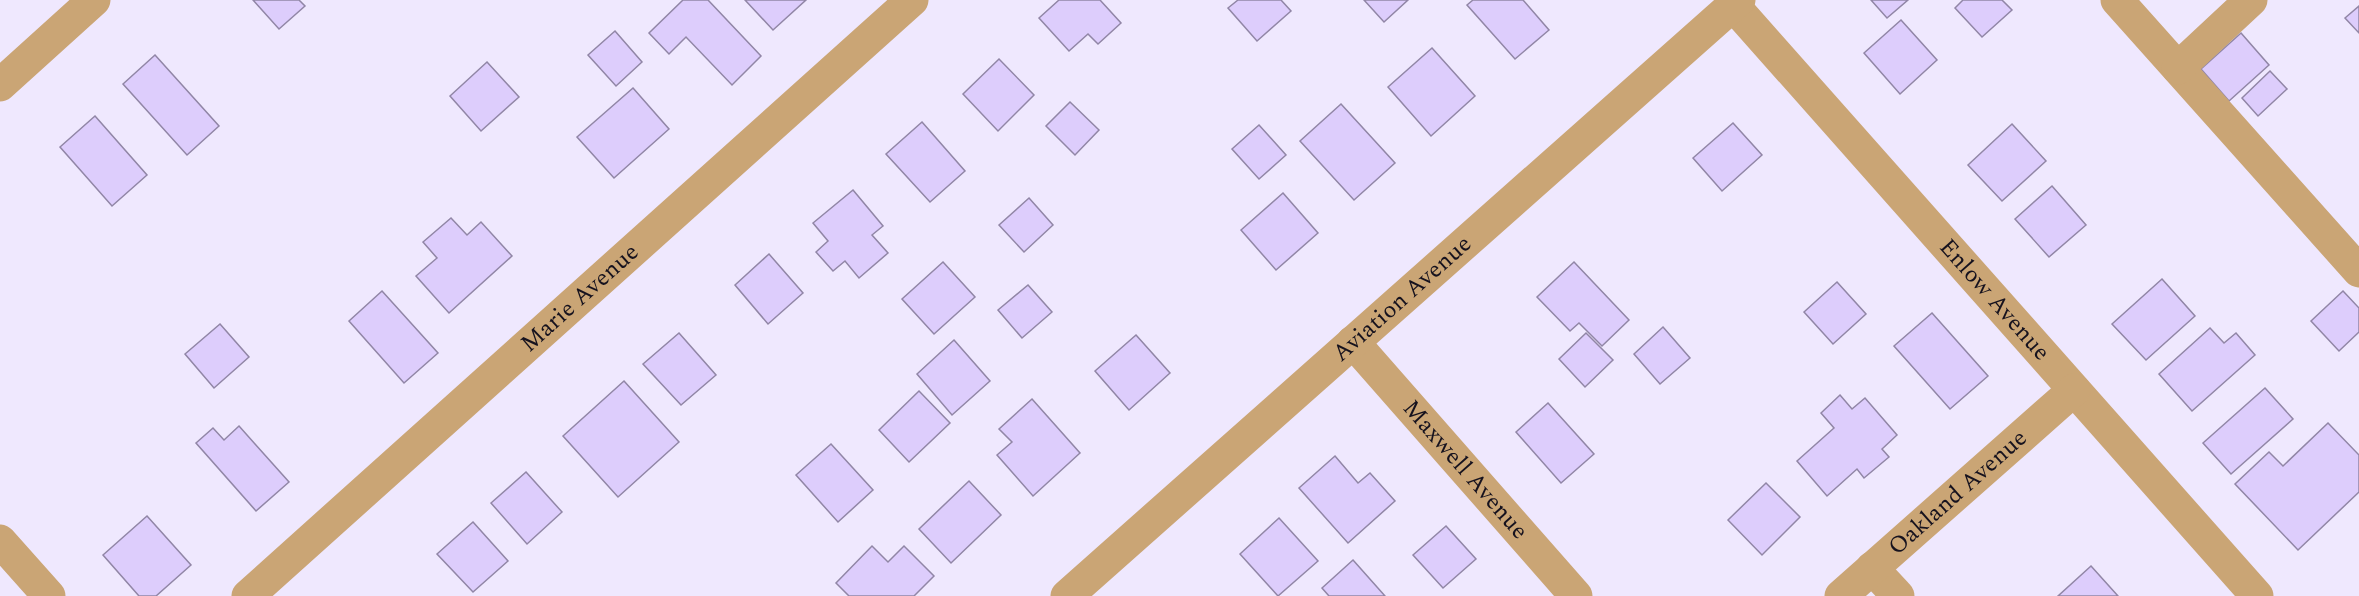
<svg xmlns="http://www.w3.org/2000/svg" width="2359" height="596" viewBox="0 0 2359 596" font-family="Spectral,serif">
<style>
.building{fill:#ddcdfc;stroke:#9186a6;stroke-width:1.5}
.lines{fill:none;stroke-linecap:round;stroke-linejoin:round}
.minor{stroke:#caa575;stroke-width:33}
.labels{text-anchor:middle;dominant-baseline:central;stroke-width:6;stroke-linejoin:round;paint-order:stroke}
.street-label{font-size:24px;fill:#16121e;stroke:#f9f9f9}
</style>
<rect width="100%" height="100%" fill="#efe8fe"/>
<g class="building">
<path d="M 253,0 L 299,0 L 305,6 L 279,29 Z"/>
<path d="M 683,0 L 708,0 L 761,56 L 732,85 L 686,37 L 669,54 L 649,33 Z"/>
<path d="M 745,0 L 806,0 L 773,30 Z"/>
<path d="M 1059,0 L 1100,0 L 1121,23 L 1098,44 L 1088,34 L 1069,51 L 1039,18 Z"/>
<path d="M 1238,0 L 1281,0 L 1291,11 L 1257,41 L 1228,8 Z"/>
<path d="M 1364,0 L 1408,0 L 1384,22 Z"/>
<path d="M 1473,0 L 1523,0 L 1549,30 L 1515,59 L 1467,5 Z"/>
<path d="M 1871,0 L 1908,0 L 1887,18 Z"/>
<path d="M 1963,0 L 2002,0 L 2012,10 L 1982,37 L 1955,8 Z"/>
<path d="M 2359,6 L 2359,33 L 2345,18 Z"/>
<path d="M 1901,20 L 1937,60 L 1900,94 L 1864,53 Z"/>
<path d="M 615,31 L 642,62 L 616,86 L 588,55 Z"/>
<path d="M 2241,33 L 2269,65 L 2229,101 L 2201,69 Z"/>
<path d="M 1432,48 L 1475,96 L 1431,136 L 1388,87 Z"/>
<path d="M 155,55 L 219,126 L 187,155 L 123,84 Z"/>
<path d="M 999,59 L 1034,95 L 998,131 L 963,94 Z"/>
<path d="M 487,62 L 519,97 L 481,131 L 450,96 Z"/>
<path d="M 2270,71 L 2287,89 L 2258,116 L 2242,98 Z"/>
<path d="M 633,88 L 669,129 L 614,178 L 577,137 Z"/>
<path d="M 1070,102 L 1099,130 L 1075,155 L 1046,126 Z"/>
<path d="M 1341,104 L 1395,163 L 1354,200 L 1300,141 Z"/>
<path d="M 95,116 L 147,175 L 112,206 L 60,147 Z"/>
<path d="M 922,122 L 965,171 L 930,202 L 886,154 Z"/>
<path d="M 1733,123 L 1762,155 L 1722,191 L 1693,158 Z"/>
<path d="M 2012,124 L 2046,161 L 2002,201 L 1968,165 Z"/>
<path d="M 1259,125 L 1286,155 L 1259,179 L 1232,149 Z"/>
<path d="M 2052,186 L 2086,225 L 2049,257 L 2015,219 Z"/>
<path d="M 853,190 L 883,226 L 872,235 L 888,253 L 859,278 L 845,261 L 833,271 L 816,252 L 828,241 L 813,223 Z"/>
<path d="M 1283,193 L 1318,233 L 1276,270 L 1241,230 Z"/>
<path d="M 1029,198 L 1053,225 L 1024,252 L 999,225 Z"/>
<path d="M 451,218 L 467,235 L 481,222 L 512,256 L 449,313 L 416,276 L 437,258 L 423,242 Z"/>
<path d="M 769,254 L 803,293 L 768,324 L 735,285 Z"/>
<path d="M 943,262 L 975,297 L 934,334 L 902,299 Z"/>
<path d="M 1574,262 L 1629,320 L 1602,346 L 1579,323 L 1570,331 L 1537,297 Z"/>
<path d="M 2162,279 L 2195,316 L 2146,360 L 2112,324 Z"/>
<path d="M 1837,282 L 1866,314 L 1833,344 L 1804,312 Z"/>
<path d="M 1028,285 L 1052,312 L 1022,338 L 998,310 Z"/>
<path d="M 382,291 L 438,353 L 404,383 L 349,321 Z"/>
<path d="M 2343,291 L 2359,308 L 2359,332 L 2339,351 L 2311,321 Z"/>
<path d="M 1932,313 L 1988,376 L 1950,409 L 1894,346 Z"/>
<path d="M 220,324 L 249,357 L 214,388 L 185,354 Z"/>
<path d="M 1663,327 L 1690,358 L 1660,384 L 1634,354 Z"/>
<path d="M 2210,328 L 2224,343 L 2236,333 L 2255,355 L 2192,411 L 2159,374 Z"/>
<path d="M 679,333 L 716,375 L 681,405 L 643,364 Z"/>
<path d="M 1586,333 L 1613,360 L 1585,387 L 1559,359 Z"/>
<path d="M 1136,335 L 1170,373 L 1129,410 L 1095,371 Z"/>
<path d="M 954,340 L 990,381 L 952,415 L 917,374 Z"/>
<path d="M 624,381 L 679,442 L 618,497 L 563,436 Z"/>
<path d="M 2265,388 L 2293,419 L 2231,474 L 2203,443 Z"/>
<path d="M 919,391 L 950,423 L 909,462 L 879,430 Z"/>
<path d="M 1840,395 L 1852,409 L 1865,398 L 1897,435 L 1882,449 L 1889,457 L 1864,478 L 1857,469 L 1827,496 L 1797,461 L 1834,428 L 1821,413 Z"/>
<path d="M 1032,399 L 1080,453 L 1033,496 L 997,455 L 1012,442 L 999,429 Z"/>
<path d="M 1548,403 L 1594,454 L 1561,483 L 1516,432 Z"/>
<path d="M 2328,423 L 2359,455 L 2359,492 L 2298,550 L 2235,484 L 2269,452 L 2283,466 Z"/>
<path d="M 239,426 L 289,482 L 256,511 L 196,443 L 213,428 L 224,440 Z"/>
<path d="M 831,444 L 873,490 L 838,522 L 796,475 Z"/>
<path d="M 1335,456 L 1358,483 L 1370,473 L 1395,501 L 1348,543 L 1299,488 Z"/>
<path d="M 526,472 L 562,512 L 527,544 L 491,503 Z"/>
<path d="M 969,481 L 1001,515 L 951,563 L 919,529 Z"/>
<path d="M 1766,483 L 1800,517 L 1762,555 L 1728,520 Z"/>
<path d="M 147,516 L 191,565 L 156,596 L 139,596 L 103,555 Z"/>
<path d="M 1279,518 L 1318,561 L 1278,596 L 1240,554 Z"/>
<path d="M 473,522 L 508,561 L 473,592 L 437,554 Z"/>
<path d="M 1446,526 L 1476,559 L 1443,588 L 1413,555 Z"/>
<path d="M 872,546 L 888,562 L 904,546 L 934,576 L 914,596 L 849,596 L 836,583 Z"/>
<path d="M 1353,560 L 1385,596 L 1329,596 L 1322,588 Z"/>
<path d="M 2091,566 L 2118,596 L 2058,596 Z"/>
</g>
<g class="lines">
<g class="minor">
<path d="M 2117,0 L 2359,271"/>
<path id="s1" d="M 1733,5 L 2257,596"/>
<path d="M 2178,68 L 2251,0"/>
<path d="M 0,85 L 94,0"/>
<path id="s2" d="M 1353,342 L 1576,596"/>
<path d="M 0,541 L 49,596"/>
<path d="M 1872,568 L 1898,596"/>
<path id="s3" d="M 248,596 L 912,0"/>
<path id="s4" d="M 1067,596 L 1739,0"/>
<path id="s5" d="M 1841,596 L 2074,390"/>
</g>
</g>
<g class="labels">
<g class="street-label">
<text stroke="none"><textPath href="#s3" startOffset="446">Marie Avenue</textPath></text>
<text stroke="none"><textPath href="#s4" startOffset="448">Aviation Avenue</textPath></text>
<text stroke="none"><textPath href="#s1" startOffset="394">Enlow Avenue</textPath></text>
<text stroke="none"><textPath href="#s2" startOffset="170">Maxwell Avenue</textPath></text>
<text stroke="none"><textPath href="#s5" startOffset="156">Oakland Avenue</textPath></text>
</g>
</g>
</svg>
